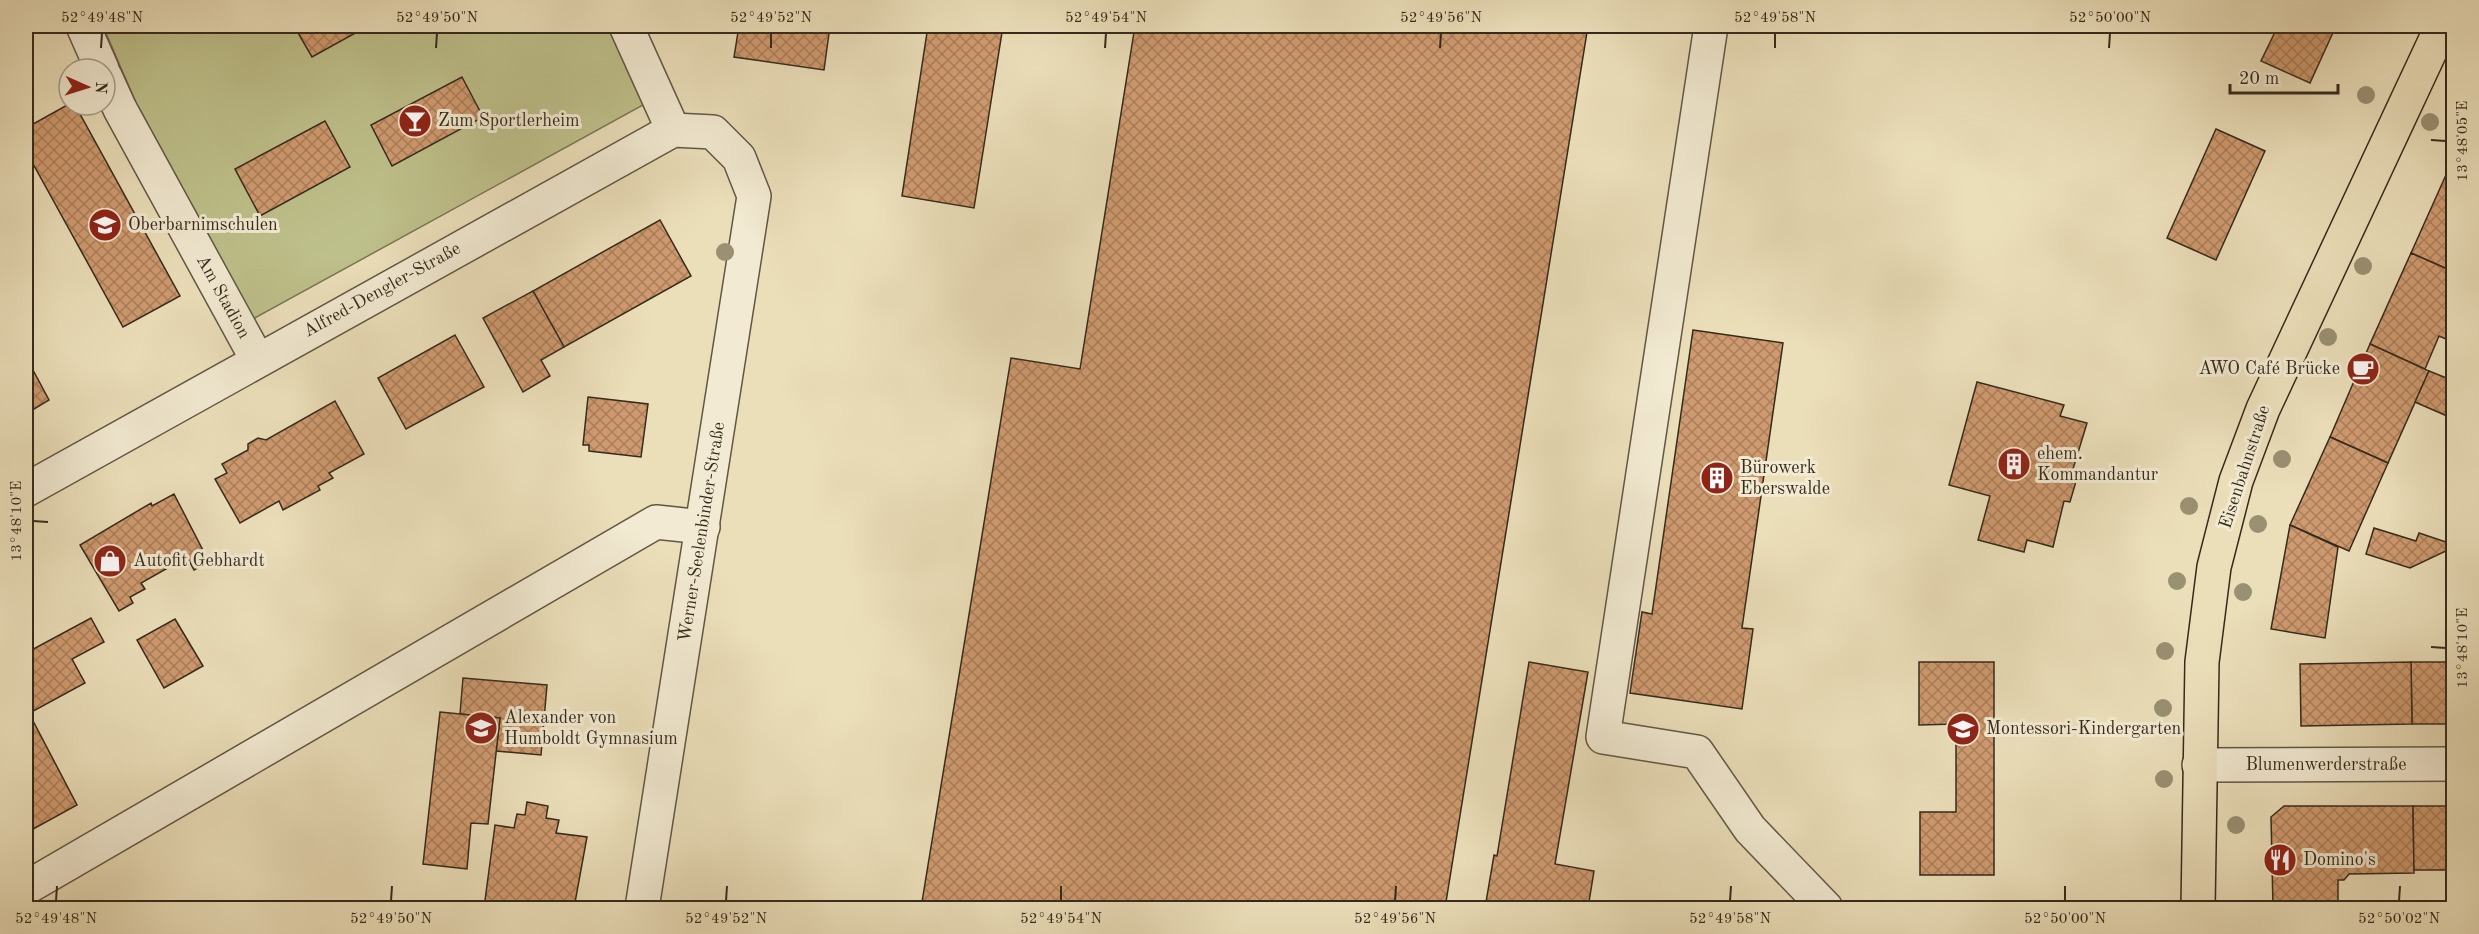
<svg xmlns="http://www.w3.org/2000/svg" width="2479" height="934" viewBox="0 0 2479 934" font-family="'Old Standard TT',serif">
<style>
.pitch{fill:#bec08b;stroke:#7a7554;stroke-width:1.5}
.building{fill:url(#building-cross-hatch);stroke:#352a1c;stroke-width:1.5}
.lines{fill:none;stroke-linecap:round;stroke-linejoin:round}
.minor-casing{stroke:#625744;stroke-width:36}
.major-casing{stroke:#352a1c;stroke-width:36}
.minor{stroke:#f2ead2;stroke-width:33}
.major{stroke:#ebdfba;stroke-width:33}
.tree{fill:#9a9072}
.ticks{fill:none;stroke:#352a1c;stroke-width:2}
.labels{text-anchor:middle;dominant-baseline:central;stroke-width:6;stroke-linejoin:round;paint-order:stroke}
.poi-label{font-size:18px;fill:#352a1c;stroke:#f2ead2;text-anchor:start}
.street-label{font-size:18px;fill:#352a1c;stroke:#f2ead2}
.neatline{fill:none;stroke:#352a1c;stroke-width:2}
.ticks-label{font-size:15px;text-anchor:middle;fill:#352a1c}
</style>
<defs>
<pattern id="building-cross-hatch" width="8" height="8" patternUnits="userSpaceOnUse" patternTransform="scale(1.5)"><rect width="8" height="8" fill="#cf9a6f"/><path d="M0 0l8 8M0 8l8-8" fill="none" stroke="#a97e5a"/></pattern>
</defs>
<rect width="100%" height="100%" fill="#ebdfba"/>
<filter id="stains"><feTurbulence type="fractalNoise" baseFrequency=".00333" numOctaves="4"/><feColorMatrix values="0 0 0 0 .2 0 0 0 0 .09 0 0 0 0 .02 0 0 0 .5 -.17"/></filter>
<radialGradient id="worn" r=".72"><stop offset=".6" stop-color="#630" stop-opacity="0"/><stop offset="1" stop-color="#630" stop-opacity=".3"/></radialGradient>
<path class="pitch" d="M 103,26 L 634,26 L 654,99 L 253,319 L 136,103 Z"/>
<g class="building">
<path d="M 294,26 L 368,26 L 312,57 Z"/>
<path d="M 739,26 L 830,26 L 824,70 L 734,57 Z"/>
<path d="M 928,26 L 1003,26 L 974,208 L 902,196 Z"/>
<path d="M 1135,26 L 1588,26 L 1445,908 L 921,908 L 1011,358 L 1080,369 Z"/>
<path d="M 2278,26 L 2336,26 L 2310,83 L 2261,61 Z"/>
<path d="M 462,77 L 483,117 L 392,166 L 371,125 Z"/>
<path d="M 69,104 L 75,105 L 180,296 L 123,327 L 26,151 L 26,128 Z"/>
<path d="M 325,121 L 350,167 L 260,216 L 235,169 Z"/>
<path d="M 2216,129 L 2265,151 L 2216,260 L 2167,238 Z"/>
<path d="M 2454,157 L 2454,272 L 2411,253 Z"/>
<path d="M 660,220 L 691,276 L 564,347 L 533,291 Z"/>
<path d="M 2411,253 L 2454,272 L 2451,311 L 2454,324 L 2446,339 L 2439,336 L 2425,369 L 2370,344 Z"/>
<path d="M 533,291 L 564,347 L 541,360 L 550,376 L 523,392 L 483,318 Z"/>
<path d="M 1693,330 L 1783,343 L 1742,628 L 1753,629 L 1742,709 L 1630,693 L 1642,612 L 1652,614 Z"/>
<path d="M 455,335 L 484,387 L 406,429 L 378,378 Z"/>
<path d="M 2370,344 L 2429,371 L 2388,463 L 2330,437 Z"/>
<path d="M 26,357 L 49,400 L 26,414 Z"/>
<path d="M 2429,371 L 2454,381 L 2454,419 L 2415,402 Z"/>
<path d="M 1977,382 L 2064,405 L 2060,416 L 2087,423 L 2073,469 L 2079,471 L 2070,502 L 2064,501 L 2053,547 L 2027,540 L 2024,552 L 1978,540 L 1990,496 L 1949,485 Z"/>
<path d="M 588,397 L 648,404 L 641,457 L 589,451 L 589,445 L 583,445 Z"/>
<path d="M 335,401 L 364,454 L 329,473 L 333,478 L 318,486 L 320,490 L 283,510 L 279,501 L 240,523 L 215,479 L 227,473 L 222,464 L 248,450 L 248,444 L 258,438 L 266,440 Z"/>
<path d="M 2330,437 L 2388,463 L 2349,551 L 2290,525 Z"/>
<path d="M 174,494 L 209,562 L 194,570 L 187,557 L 141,583 L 145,589 L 130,597 L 133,603 L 119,611 L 80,545 L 151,503 L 152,506 Z"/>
<path d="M 2290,525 L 2338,547 L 2325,638 L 2271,629 Z"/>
<path d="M 2374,528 L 2416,541 L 2419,533 L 2449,543 L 2448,550 L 2410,568 L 2366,554 Z"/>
<path d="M 91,618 L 104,642 L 72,659 L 85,683 L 26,715 L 26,653 Z"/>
<path d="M 175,619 L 203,666 L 164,688 L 137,640 Z"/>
<path d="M 2446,654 L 2454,654 L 2454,724 L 2412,724 L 2411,662 L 2446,662 Z"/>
<path d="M 1529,662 L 1588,672 L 1555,864 L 1594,871 L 1588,908 L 1485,908 L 1494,855 L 1497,856 Z"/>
<path d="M 1919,662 L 1994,662 L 1994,875 L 1920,875 L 1920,812 L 1956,812 L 1956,724 L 1919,725 Z"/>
<path d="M 2411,662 L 2412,724 L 2301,726 L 2300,664 Z"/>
<path d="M 463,678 L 547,685 L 541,755 L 496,751 L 500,718 L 460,714 Z"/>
<path d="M 440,712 L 500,718 L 488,824 L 471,823 L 467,869 L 423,864 Z"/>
<path d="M 31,717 L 77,805 L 26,833 L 26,720 Z"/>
<path d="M 527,802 L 548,806 L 546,818 L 559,820 L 556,833 L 587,837 L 574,908 L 484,908 L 495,825 L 514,828 L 517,814 L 525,815 Z"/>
<path d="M 2284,806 L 2413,806 L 2414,873 L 2349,874 L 2344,880 L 2338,880 L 2338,907 L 2273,907 L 2271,817 Z"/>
<path d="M 2413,806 L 2454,806 L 2454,870 L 2414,870 Z"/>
<path d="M 2073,901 L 2124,902 L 2124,908 L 2074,908 Z"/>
<path d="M 2273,907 L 2338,907 L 2273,908 Z"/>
</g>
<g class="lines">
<g class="minor-casing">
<g id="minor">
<path d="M 83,26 L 102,69"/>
<path d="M 626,26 L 673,130"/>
<path d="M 1711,26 L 1603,737 L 1697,752 L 1750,829 L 1826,908"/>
<path d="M 105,76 L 120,109 L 257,359"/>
<path d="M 26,490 L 673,130 L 713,132 L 739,158 L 754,196 L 642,908"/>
<path d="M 2199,765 L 2454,764"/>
<path d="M 26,888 L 656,522 L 703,527"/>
</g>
</g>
<g class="major-casing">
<path id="major" d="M 2198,908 L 2202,662 L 2214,567 L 2236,481 L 2263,409 L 2442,26"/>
</g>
<use href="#minor" class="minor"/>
<use href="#major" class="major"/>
</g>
<g class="tree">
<circle cx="2366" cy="95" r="9"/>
<circle cx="2430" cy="122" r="9"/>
<circle cx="725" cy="252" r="9"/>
<circle cx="2363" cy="266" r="9"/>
<circle cx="2328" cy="337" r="9"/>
<circle cx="2282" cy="459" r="9"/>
<circle cx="2189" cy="506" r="9"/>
<circle cx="2258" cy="524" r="9"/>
<circle cx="2177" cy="581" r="9"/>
<circle cx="2243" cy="592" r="9"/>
<circle cx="2165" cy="651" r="9"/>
<circle cx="2163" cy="708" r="9"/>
<circle cx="2164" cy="779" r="9"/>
<circle cx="2236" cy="825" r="9"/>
</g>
<path class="ticks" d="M 101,48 L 102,33M 436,48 L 437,33M 771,48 L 771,33M 1105,48 L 1106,33M 1440,48 L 1441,33M 1775,48 L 1775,33M 2109,48 L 2110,33M 2431,140 L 2446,141M 33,521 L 48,522M 2431,647 L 2446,648M 56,901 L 57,886M 391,901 L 392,886M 726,901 L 727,886M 1061,901 L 1061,886M 1395,901 L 1396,886M 1730,901 L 1731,886M 2065,901 L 2065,886M 2399,901 L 2400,886"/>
<defs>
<g id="bar-disc" transform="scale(1.725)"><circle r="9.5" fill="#8f2418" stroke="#f2ead2"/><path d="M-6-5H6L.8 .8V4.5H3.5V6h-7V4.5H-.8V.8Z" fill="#fff"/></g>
<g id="school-disc" transform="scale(1.725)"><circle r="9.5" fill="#8f2418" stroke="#f2ead2"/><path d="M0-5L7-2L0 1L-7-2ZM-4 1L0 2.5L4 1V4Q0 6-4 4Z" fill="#fff"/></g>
<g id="cafe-disc" transform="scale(1.725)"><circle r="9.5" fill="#8f2418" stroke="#f2ead2"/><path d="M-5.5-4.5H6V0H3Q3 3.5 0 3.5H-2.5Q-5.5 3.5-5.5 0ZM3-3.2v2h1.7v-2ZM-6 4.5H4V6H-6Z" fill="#fff"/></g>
<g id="building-disc" transform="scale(1.725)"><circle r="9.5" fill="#8f2418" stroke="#f2ead2"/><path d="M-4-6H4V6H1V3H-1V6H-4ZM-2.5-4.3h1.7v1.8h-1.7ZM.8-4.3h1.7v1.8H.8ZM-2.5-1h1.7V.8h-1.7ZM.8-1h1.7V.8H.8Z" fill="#fff"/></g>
<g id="shop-disc" transform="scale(1.725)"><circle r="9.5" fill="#8f2418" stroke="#f2ead2"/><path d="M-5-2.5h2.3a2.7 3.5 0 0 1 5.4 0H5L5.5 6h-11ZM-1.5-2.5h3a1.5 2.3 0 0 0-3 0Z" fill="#fff"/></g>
<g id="restaurant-disc" transform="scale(1.725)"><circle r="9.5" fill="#8f2418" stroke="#f2ead2"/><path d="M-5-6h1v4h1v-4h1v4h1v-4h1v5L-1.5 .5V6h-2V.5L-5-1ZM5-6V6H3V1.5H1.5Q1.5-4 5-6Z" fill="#fff"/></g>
</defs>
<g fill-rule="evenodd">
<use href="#bar-disc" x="415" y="121"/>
<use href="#school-disc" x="105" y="225"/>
<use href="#cafe-disc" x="2363" y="369"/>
<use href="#building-disc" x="2014" y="464"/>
<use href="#building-disc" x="1717" y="478"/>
<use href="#shop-disc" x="110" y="561"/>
<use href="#school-disc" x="481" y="728"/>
<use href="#school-disc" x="1963" y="729"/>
<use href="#restaurant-disc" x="2280" y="860"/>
</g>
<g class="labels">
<g class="poi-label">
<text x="438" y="121">Zum Sportlerheim</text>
<text x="128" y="225">Oberbarnimschulen</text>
<text x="2340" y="369" text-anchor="end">AWO Café Brücke</text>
<text x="2037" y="454">ehem.<tspan x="2037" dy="21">Kommandantur</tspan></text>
<text x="1740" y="468">Bürowerk<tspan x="1740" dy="21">Eberswalde</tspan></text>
<text x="133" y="561">Autofit Gebhardt</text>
<text x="504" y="718">Alexander von<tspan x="504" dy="21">Humboldt Gymnasium</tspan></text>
<text x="1986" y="729">Montessori-Kindergarten</text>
<text x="2303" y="860">Domino's</text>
</g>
<g class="street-label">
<text transform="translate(382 290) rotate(-29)">Alfred-Dengler-Straße</text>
<text transform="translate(223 297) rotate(61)">Am Stadion</text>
<text transform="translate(2245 467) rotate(-72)">Eisenbahnstraße</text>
<text transform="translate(702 532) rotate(-81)">Werner-Seelenbinder-Straße</text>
<text x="2326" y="765">Blumenwerderstraße</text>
</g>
</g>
<rect width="2479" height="934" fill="none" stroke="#ebdfba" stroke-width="66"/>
<g transform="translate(87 87) rotate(93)"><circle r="28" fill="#f2ead2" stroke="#a69d89" stroke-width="1.5"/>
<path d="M0-4.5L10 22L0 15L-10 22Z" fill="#8f2418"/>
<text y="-9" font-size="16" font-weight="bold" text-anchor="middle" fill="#352a1c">N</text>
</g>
<path d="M2230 84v9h108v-9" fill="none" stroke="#352a1c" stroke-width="3"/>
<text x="2239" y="84" font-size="18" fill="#352a1c" stroke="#f2ead2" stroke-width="4.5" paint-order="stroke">20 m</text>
<rect x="33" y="33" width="2413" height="868" class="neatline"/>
<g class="ticks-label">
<text x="102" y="22">52°49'48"N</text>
<text x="437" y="22">52°49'50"N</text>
<text x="771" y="22">52°49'52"N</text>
<text x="1106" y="22">52°49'54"N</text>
<text x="1441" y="22">52°49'56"N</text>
<text x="1775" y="22">52°49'58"N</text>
<text x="2110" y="22">52°50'00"N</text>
<text transform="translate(2462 141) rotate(-90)" y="5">13°48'05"E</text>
<text transform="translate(16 521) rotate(-90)" y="5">13°48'10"E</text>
<text transform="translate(2462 648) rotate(-90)" y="5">13°48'10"E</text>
<text x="56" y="923">52°49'48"N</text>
<text x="391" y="923">52°49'50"N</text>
<text x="726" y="923">52°49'52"N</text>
<text x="1061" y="923">52°49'54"N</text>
<text x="1395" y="923">52°49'56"N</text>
<text x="1730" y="923">52°49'58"N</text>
<text x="2065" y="923">52°50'00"N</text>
<text x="2399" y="923">52°50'02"N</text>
</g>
<rect width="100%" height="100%" filter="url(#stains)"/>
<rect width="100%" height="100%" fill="url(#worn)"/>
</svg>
